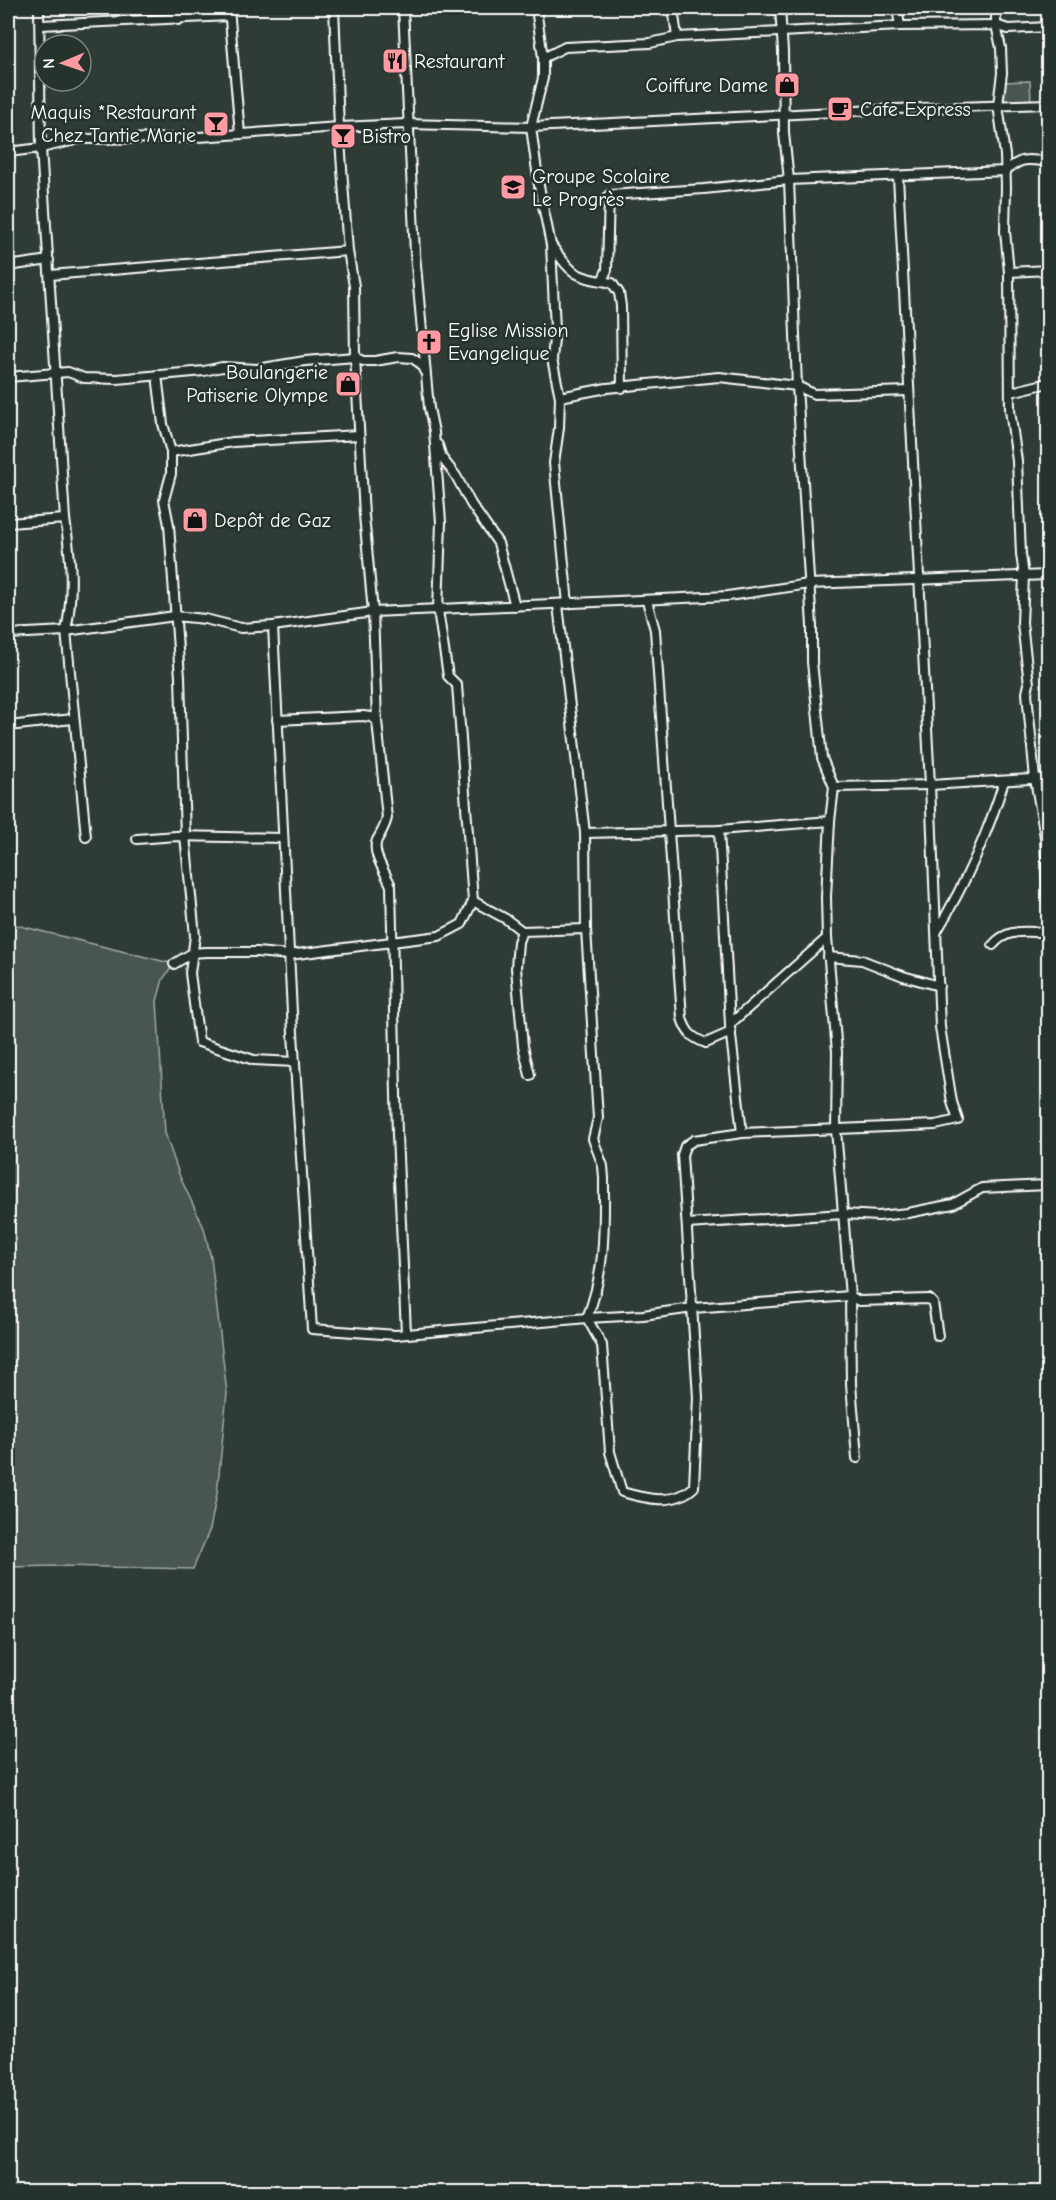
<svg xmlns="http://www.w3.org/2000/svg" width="1056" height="2200" viewBox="0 0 1056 2200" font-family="'Comic Neue',sans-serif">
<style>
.green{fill:#4a544f;stroke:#a4aaa7;stroke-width:1.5}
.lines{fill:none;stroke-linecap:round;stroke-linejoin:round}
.street-casing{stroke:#fff;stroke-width:12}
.street{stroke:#26332d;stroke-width:8}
.labels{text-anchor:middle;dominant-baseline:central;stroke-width:5;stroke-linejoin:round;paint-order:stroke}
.poi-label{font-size:20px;fill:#fff;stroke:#26332d;text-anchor:start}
</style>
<rect width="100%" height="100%" fill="#2f3b35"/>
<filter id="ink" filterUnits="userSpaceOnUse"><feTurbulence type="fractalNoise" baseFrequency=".0167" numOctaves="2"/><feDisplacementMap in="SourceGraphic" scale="12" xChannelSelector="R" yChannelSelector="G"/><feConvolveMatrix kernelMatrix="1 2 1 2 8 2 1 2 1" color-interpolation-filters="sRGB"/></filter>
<g filter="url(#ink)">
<g class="green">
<path d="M 1030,81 L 1031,103 L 1002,104 L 1001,82 Z"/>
<path d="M 8,923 L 174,964 L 163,979 L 157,1001 L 165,1133 L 180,1177 L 204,1228 L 211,1258 L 227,1393 L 217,1494 L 210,1529 L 193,1569 L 61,1566 L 8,1567 Z"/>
</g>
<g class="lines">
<g class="street-casing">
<g id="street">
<path d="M 39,8 L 41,148 L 65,519 C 71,559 74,591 66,631 L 86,837"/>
<path d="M 177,8 L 178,20"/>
<path d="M 229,8 L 240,134"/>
<path d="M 334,8 L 339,127 L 348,251 L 354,286 L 355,357 L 364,515 L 373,612 L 377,721 L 387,818 C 385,827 381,833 377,840 C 371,853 386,873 391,886 L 397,1135 L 406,1333"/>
<path d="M 403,8 L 415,254 L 429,408 L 434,432 L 441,522 L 438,610 L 448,676 L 457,685 L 473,901"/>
<path d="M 536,8 L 543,58 L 543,78 L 531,127 L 539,186 L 551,245 L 555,329 L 552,359 L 560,397 L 559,428 L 554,463 L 568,604"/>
<path d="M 673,8 L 677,37"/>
<path d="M 897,8 L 900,26"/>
<path d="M 996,8 L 996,25 L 1001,48 L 1002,73 L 998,105 L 1005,155 L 1006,187 L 1005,231 L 1009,272 L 1010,410 L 1017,461 L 1021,554 L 1024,576 L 1022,623 L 1029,684 L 1027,693 L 1035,779 L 1045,837 L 1048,910"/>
<path d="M 41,25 L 229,16"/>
<path d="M 543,58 L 565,47 L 650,43 L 677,37 L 900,26 L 996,25 L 1008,29 L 1048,27"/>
<path d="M 8,152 L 41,148 L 80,139 L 185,138 L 339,127 L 407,124 L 531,127 L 896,109 L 1048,104"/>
<path d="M 552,246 C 574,277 575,276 612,283 L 619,293 L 621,306 L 622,388"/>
<path d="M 8,266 L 49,260"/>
<path d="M 1009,272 L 1048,270"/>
<path d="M 50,275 L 348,251"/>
<path d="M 602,281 L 607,270 L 609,195 L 704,189 L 789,180 L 1005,171 C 1022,157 1028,159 1048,162"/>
<path d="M 157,375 L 163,424 L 171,452 L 171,474 L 164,500 L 169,525 L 180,677 L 185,836 L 195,936 L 190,973 L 199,1042 L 254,1060 L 295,1062"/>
<path d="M 8,377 L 68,372 L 84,378 L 117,379 L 204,371 L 222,367 L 257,369 L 305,361 L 355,357 L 363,361 L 375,361 L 398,357 L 412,358 L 421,364 L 424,371"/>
<path d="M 1011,392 L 1048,383"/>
<path d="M 560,397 L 607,388 L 719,377 L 797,386 L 814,394 L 909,391"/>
<path d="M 438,445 L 442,458 L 456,476 L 471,504 L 498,543 L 515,606"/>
<path d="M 171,452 L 233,442 L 359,435"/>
<path d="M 8,523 L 65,519"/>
<path d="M 647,601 L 655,630 L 682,1018 C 686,1032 692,1038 706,1043 L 731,1032"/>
<path d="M 558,605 L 585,833 L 586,929 L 598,1118 L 593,1139 L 603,1166 L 604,1178 C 604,1229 606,1269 587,1318 L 602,1345 L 610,1452 L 622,1492 C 646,1499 674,1506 694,1487 L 698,1397 L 682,1155 L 685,1146 L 694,1140 L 742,1133 L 935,1125 L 958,1120 L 952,1102 L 940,1027 L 930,785 L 898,176"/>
<path d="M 273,626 L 293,1033 L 312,1329 L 396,1335 L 587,1318 L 643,1315 L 693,1308 L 850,1296 L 859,1301 L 929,1299 L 933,1303 L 938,1336"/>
<path d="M 8,634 L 66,631 L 175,616 L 205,619 L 241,628 L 273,626 L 373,612 L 728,596 L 809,584 L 1048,575"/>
<path d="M 277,720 L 363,716 L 371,717 L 377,721"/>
<path d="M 8,726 L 73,719"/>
<path d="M 834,787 L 930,785 L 1048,778"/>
<path d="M 830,821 L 826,897 L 827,938 L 837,1052 L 836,1130 L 850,1296 L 851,1384 L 857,1458"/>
<path d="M 719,830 L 730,1024 L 827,938"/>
<path d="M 585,833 L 719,830 L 830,821 L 834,787 L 822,758 L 812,662 L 812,626 L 797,386 L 789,180 L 784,133 L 783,51 L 780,8"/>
<path d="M 137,839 L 176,836 L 283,838"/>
<path d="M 522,931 L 518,942 L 516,968 L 523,1046 L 530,1075"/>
<path d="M 937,931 C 965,884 988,833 1004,781"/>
<path d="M 993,945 C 1008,927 1026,933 1048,932"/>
<path d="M 828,957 L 862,960 L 903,976 L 939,986"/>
<path d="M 174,964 L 192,953 L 206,952 L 257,952 L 289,955 L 439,936 L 462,924 L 473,901 L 506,919 L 522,931 L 586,929"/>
<path d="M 730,1027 L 742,1133"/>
<path d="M 687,1224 L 843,1214 L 878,1216 L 908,1213 L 953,1204 L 982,1188 L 1048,1185"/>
</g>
</g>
<use href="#street" class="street"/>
</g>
</g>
<defs>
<g id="restaurant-square" transform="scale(1.35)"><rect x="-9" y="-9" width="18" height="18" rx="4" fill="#ff9aa2" stroke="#26332d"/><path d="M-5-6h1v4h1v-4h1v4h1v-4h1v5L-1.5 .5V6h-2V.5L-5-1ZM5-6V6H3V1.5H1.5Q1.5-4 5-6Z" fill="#111"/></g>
<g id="shop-square" transform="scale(1.35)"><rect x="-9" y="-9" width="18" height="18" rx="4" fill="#ff9aa2" stroke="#26332d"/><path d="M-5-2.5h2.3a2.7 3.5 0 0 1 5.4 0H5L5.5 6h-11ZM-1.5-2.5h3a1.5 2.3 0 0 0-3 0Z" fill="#111"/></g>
<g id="cafe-square" transform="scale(1.35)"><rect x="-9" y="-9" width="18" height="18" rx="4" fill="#ff9aa2" stroke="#26332d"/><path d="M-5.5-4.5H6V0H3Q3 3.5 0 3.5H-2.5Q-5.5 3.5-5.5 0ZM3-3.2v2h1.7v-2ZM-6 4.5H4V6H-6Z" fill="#111"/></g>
<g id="bar-square" transform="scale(1.35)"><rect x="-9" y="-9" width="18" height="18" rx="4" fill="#ff9aa2" stroke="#26332d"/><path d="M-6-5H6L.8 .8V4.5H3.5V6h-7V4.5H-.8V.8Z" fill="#111"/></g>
<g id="school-square" transform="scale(1.35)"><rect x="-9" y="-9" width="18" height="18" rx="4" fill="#ff9aa2" stroke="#26332d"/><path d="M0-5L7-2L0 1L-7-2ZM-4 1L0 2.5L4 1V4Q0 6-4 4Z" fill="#111"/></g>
<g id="church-square" transform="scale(1.35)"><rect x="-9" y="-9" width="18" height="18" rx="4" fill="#ff9aa2" stroke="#26332d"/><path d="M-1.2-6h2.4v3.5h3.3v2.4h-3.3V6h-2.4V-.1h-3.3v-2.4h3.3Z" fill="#111"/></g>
</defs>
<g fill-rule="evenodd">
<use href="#restaurant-square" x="395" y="61"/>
<use href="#shop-square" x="787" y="85"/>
<use href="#cafe-square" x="840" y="109"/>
<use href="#bar-square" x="216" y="124"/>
<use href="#bar-square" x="343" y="136"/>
<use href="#school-square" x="513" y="187"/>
<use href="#church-square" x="429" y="342"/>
<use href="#shop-square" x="348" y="384"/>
<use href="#shop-square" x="195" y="520"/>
</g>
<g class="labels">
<g class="poi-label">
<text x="414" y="61">Restaurant</text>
<text x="768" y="85" text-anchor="end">Coiffure Dame</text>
<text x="860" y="109">Cafe Express</text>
<text x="196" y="112" text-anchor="end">Maquis *Restaurant<tspan x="196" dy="23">Chez Tantie Marie</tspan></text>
<text x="362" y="136">Bistro</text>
<text x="532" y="176">Groupe Scolaire<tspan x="532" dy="23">Le Progrès</tspan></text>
<text x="448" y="330">Eglise Mission<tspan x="448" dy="23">Evangelique</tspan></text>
<text x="328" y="372" text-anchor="end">Boulangerie<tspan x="328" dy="23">Patiserie Olympe</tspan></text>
<text x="214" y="520">Depôt de Gaz</text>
</g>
</g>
<rect width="1056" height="2200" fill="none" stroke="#26332d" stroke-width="30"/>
<rect x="15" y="15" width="1026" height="2170" fill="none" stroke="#fff" stroke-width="2" filter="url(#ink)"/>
<g transform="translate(63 63) rotate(268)"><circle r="28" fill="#26332d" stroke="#7d8581" stroke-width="1.5"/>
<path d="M0-4.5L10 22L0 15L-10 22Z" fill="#ff9aa2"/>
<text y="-9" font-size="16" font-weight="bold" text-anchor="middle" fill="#ffffff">N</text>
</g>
</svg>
